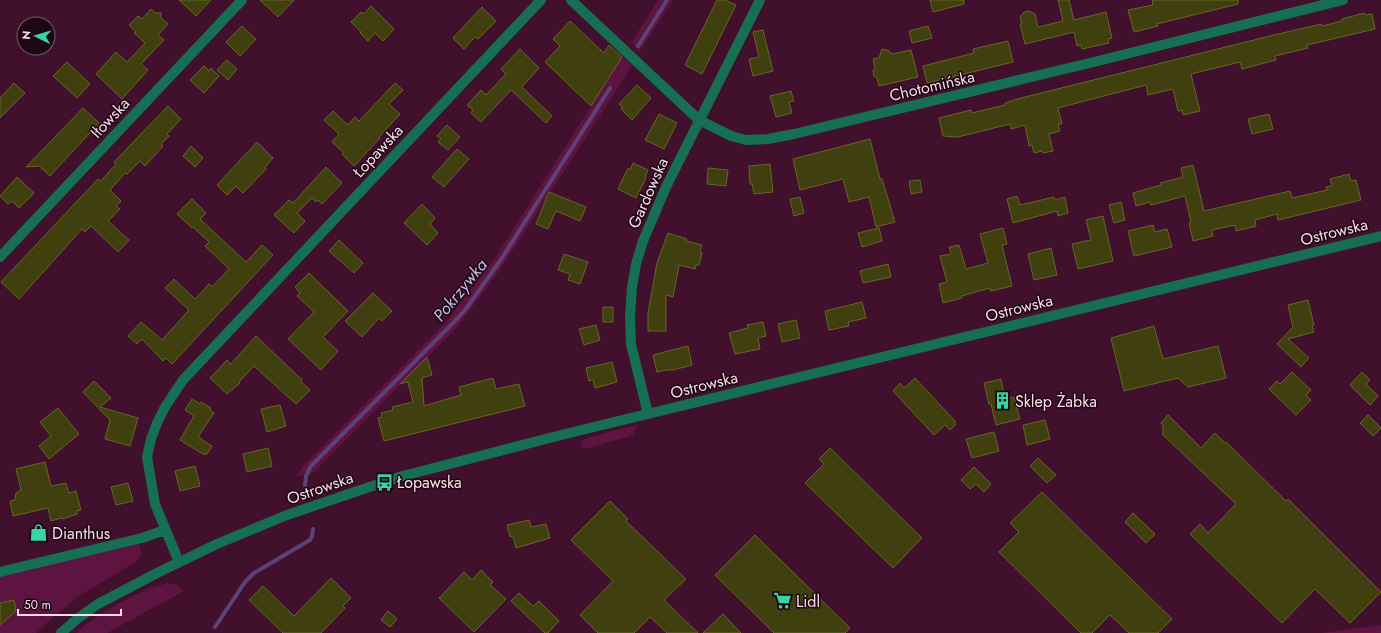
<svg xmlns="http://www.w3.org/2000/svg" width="1381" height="633" font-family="Jost,sans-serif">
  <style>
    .green { fill: #5d1440 }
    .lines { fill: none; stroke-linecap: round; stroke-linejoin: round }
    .stream { stroke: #5c4275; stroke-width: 4 }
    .building { fill: #403f0f; stroke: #676527 }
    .minor { stroke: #166e54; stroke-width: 10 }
    .tertiary { stroke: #166e54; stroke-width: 10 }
    .labels { text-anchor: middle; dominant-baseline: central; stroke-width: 3; stroke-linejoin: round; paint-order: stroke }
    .street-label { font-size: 16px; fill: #fcdbea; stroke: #1c0712 }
    .poi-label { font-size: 16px; fill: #fcdbea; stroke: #1c0712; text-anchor: start }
    .water-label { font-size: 17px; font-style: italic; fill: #c1beee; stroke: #1c0712 }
  </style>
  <rect width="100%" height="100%" fill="#41102d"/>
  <path class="green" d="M658,0H673L640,51L631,43Z
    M622,57L632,66L550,193L548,192L546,199L499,271L458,326L314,472L296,477L302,467L448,320L497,255Z
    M636,425L637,429L634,430L635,435L584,449L581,446L582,442L586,438Z
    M139,544L141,553L139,559L121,571L78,597L52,618L36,633H0V576Z
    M167,583L176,585L184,591L107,633H76C98,613 126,600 152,586L153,588Z
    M1381,625V633H1321Z"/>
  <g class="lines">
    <path class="stream" d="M638,46L667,0
      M305,485L306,476L311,466L453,323L465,310L500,261L610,88
      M215,627L245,582L254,573L310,540L312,536L313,529"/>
  </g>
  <path class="building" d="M179,0H211L196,16Z
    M260,0H294L278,17Z
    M717,0H725L736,5L702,74L685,65Z
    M930,0H964V4L933,12Z
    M1058,0H1069L1074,20L1106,12L1112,38L1108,39L1109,43L1082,49L1081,45L1077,46L1074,32L1025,44L1020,24H1022L1020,17L1024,12L1029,11L1035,14L1038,27L1063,21Z
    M1152,0H1238V4L1157,24L1158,26L1134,32L1128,10L1153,5Z
    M371,6L394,29L383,41L375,33L368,41L360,33L361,32L351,22L361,12L364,14Z
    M482,7L496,21L478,39L475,37L464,49L453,38Z
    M151,9L155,13H161V18L168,24L158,35L164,40L141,64L148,70L122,99L96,74L116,52L127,62L145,43L134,33L136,32L129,25L138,16L142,19Z
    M1364,13L1365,15L1372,14L1375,29L1307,45L1308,48L1275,56L1276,60L1242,69L1240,62L1191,74L1200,111L1183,115L1182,110L1178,111L1173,89L1148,95L1146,85L1058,108L1062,124H1058L1060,131L1049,134L1053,151L1043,153L1042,151L1034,153L1032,145L1029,146L1025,125L1011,129L1010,124L958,137L943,136L939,118L971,110L972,113L1005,105V103L1021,98L1270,36L1321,24L1322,26L1342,21V19Z
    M570,21L604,53L609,45L622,57L591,106L545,62L560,46L553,39Z
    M242,26L256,39L240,56L226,42Z
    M928,26L932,38L912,43L909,31Z
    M763,30L773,71L753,76L749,59L759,57L753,32Z
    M1008,41L1013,62L927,83L923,66L974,53L973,49Z
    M520,49L539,68L522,87L552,116L546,123L511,90L481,122L471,113L473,110L467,105L481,90L486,95L506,74L501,69Z
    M882,49L889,51L892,54L911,50L918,77L879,86L877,78L874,76L873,71L875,68L873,59L879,58Z
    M227,60L237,69L228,80L217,70Z
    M67,62L90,84L77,98L53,76Z
    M204,66L209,71L211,68L219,76L204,93L190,80Z
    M14,83L25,93L0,118V98Z
    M395,83L403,90L389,104L400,114L379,137L380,138L354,166L342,154L343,152L332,142L339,134L324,120L333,111L348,125L355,117L359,121Z
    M637,85L651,98L632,120L621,109L623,108L619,104Z
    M791,91L794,101L789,102L792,113L776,117L770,96Z
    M168,106L181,119L167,134L169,136L161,144L163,146L145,166L140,161L127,174L125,173L110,190L121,201L116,206L120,209L108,221L129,240L118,252L91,226L85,232L82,229L19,299L1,282L98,179L101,181L116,164L114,162Z
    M83,108L99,123L50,176L39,166L26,167Z
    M659,114L677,123L664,149L645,140Z
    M1269,114L1273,129L1252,134L1248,119Z
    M447,125L460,137L448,150L438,142L441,139L437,136Z
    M870,139L880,179H882L895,222L876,227L869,197L849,202L843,179L800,190L793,159Z
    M257,142L273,158L265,167L266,169L243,193L236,186L227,195L217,185Z
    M191,146L203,158L195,167L183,156Z
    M457,149L469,159L444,187L432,177Z
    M633,163L648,170L645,177L646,178L636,198L618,189L628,168L630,170Z
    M770,164L773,192L754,194L752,184H750L749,166Z
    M1193,165L1204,211L1290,191L1292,198L1327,190L1326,187L1332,186L1330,179L1349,174L1351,181L1356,180L1361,200L1278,220L1277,214L1255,220L1256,226L1236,231L1235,225L1212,230L1213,236L1193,241L1189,223L1191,222L1185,196L1151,205L1150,202L1136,206L1133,193L1161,185L1160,183L1183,177L1181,168Z
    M326,167L342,183L322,204L318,200L316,202L312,198L297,213L305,221L294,233L274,215L289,200L293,203Z
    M708,168L728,170L726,186L707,184Z
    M17,177L34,193L19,208L12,201L8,204L0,196Z
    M920,180L922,192L911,194L909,181Z
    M549,192L586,207L580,221L556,211L548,229L536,224Z
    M1017,196L1020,205L1054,197L1055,200L1065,197L1068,213L1058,216L1057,211L1013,223L1007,199Z
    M800,197L804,213L794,216L790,199Z
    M192,199L206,213L200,219L246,262L262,245L273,255L172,364L166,358L163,361L142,339L137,344L128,336L141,322L162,340L189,310L165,288L174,279L195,299L209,284L212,287L229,269L205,246L209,242L193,227L192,228L177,214Z
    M1121,202L1125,220L1114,223L1109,205Z
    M422,204L435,218L430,224L438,233L427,245L404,223Z
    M1103,216L1113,261L1078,269L1072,244L1091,240L1086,220Z
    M1153,225L1155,232L1167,229L1172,247L1134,256L1128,231Z
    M879,228L882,241L862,247L858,233Z
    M1003,228L1007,244L1002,245L1012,286L991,291L990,288L962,296V298L943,303L939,284L947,282L940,256L951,254L949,247L959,245L966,269L988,263L980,234Z
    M668,233L687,239L686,241L702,245L700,252L702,253L699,265H696L695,269L679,265L673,297L666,295V331H648V313L657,263Z
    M339,240L363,263L354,273L329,251Z
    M1051,248L1057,275L1034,280L1028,254Z
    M564,254L588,262L580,284L568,280L570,274L558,270Z
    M888,264L891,277L863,283L860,271Z
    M309,273L348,311L323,337L338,351L321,370L288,339L314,312L297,296L300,293L295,287Z
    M373,293L392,311L382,321L379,318L362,337L345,321Z
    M1308,300L1314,325H1312L1314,332L1288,339L1309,358L1301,367L1277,344L1293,327L1288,305Z
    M862,302L866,318L848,322L849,326L829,330L825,311Z
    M603,307H613V322H603Z
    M796,320L800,338L782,342L778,324Z
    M763,322L766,336L758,338L760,349L735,354L729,333L748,328L747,325Z
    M596,325L600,340L584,345L579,329Z
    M1154,326L1163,359L1218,346L1226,378L1188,387L1178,378L1124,391L1111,338Z
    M256,336L302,380L301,382L310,390L296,404L254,366L239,382L240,383L227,394L210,378L227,360L231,364Z
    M688,346L692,365L673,370H667L657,372L653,355Z
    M427,357L432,375L422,378L424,406L461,395L459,387L493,378L496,389L519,384L525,406L384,441L378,418L382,417L381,413L393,410L392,407L413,402L408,382L400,384Z
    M612,362L617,382L595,388L593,380L589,381L586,368Z
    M1292,372L1311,390L1306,395L1311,400L1296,415L1269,389L1277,381L1280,384Z
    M1362,372L1370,380L1366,384L1378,396L1370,405L1350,385Z
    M915,378L955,421V425L950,430L945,425L934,435L893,391L900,383L904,388Z
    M1001,379L1005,399L1014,397L1020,419L996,425L991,404H989L984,383Z
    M94,381L111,398L100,407L138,418L130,446L105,439L110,420L83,392Z
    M192,399L200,404L201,402L211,408L210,410L214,413L198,437L212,446L207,454H203L180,440L194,416L185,410Z
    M280,405L286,426L267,432L261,409Z
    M58,408L79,434L49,459L39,446L51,436L40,422Z
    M1168,415L1201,448L1215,433L1225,443L1226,442L1286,501L1288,499L1381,592L1350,623L1315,589L1282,623L1190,534L1200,524L1208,533L1236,504L1163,435V426L1161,423Z
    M1368,415L1381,428L1373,436L1360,423Z
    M1045,420L1050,439L1027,445L1023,425Z
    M994,432L999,451L972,458L966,439Z
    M268,448L272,466L247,472L243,454Z
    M830,448L922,538L893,568L805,483L824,464L819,459Z
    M1038,458L1056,475L1047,483L1030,466Z
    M45,462L51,486L66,483L69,493L76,491L81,510L77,511V514L62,519L61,518L51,521L48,508L13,516L10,501L15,500L16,493L21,490L16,469Z
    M195,466L200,486L180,491L175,471Z
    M974,467L991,484L984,492L976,484L970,489L961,480Z
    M128,483L133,501L116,505L111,487Z
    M1042,492L1172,619L1158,633H1129L1110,615L1092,633H1081L999,552L1019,532L1010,523Z
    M610,501L628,519L626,521L686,579L664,600L698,633H667L650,617L634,633H598L580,615L613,581L571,540Z
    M1133,513L1155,534L1146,543L1125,522Z
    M529,520L531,527L546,524L550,538L516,548L513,536L510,537L507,525Z
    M755,535L850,628L845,633H774L715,575Z
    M481,570L493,582L490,585L506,599L474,632L439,598L464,572L472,580Z
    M331,578L351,598L343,606L345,608L321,633H283L249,600L263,586L294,616Z
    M519,593L533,606L539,601L559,621L548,633H545L511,601Z
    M14,600L16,611L0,625V603Z
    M388,611L397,619L390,627L381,620Z
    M723,614L741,633H703Z"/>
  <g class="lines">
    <path class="minor" d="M571,0L699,120L731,136L746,140L768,139L794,134L1094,62L1343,0
      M0,257L242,0
      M648,414L631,344L630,318L632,287L636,264L643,241L666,187L760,0
      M179,562L155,504L147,457L151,439L157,423L165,407L183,380L541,0
      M0,572L142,538L165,530"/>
    <path class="tertiary" d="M61,633L77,619L98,604L159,572L217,544L287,515L399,477L561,435L1381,236"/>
  </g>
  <defs>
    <symbol id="building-bare" viewBox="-9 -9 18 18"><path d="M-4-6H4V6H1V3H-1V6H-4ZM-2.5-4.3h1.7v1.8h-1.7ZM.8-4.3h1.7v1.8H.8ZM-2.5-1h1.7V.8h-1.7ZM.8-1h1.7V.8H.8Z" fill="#38d4a6" stroke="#1c0712" stroke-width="2.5" paint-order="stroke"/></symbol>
    <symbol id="bus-bare" viewBox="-9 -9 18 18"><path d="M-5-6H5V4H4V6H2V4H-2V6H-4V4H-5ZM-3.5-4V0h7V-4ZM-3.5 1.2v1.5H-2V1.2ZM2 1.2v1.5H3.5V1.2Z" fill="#38d4a6" stroke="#1c0712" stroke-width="2.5" paint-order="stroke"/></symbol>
    <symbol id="shop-bare" viewBox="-9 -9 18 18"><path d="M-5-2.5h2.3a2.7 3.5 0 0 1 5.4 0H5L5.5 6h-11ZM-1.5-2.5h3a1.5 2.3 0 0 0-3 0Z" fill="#38d4a6" stroke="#1c0712" stroke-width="2.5" paint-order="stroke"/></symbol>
    <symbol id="supermarket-bare" viewBox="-9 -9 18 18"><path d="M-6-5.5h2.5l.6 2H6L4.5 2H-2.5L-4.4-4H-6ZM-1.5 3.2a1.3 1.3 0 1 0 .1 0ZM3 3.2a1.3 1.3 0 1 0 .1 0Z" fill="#38d4a6" stroke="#1c0712" stroke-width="2.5" paint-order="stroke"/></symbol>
  </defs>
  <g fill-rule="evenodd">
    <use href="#building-bare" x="990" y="388" width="25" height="25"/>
    <use href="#bus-bare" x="372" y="470" width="25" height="25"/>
    <use href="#shop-bare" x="26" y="520" width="25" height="25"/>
    <use href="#supermarket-bare" x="770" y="588" width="25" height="25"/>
  </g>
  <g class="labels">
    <g class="street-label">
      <text transform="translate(932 86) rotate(-13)">Chotomińska</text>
      <text transform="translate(110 118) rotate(-47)">Iłowska</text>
      <text transform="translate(378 151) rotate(-47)">Łopawska</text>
      <text transform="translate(648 193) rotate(-66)">Gardowska</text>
      <text transform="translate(1334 232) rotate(-14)">Ostrowska</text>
      <text transform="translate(1019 308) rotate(-14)">Ostrowska</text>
      <text transform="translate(704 385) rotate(-14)">Ostrowska</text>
      <text transform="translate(320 488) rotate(-19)">Ostrowska</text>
    </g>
    <g class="poi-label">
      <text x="1015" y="401">Sklep Żabka</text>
      <text x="397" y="482">Łopawska</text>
      <text x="52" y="533">Dianthus</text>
      <text x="796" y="601">Lidl</text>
    </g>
    <g class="water-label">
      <text transform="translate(460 290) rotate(-51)">Pokrzywka</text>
    </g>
  </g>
  <g transform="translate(36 36) rotate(275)"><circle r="19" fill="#1c0712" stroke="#765c68"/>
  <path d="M0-3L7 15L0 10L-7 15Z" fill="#38d4a6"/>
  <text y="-6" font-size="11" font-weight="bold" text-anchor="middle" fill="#fcdbea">N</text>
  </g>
  <path d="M18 609v6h103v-6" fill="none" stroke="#fcdbea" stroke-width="2"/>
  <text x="24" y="609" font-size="12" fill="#fcdbea" stroke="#1c0712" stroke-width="3" paint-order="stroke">50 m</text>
</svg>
